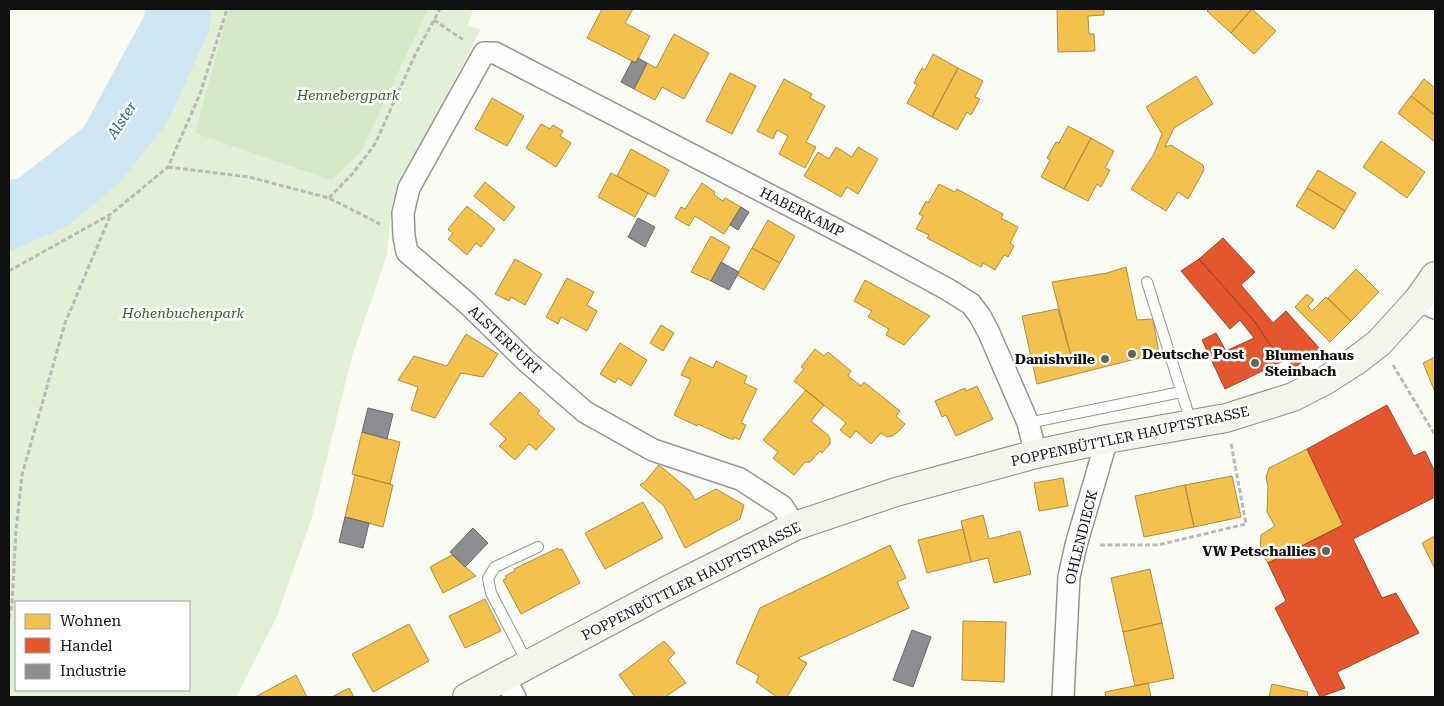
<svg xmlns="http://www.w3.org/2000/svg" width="1444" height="706" font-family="'Roboto Serif',serif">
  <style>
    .green { fill: #e4efd7; fill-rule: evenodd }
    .forest { fill: #d5e7c6 }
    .water { fill: #cee5f2 }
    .homes { fill: #f2c14e; stroke: #ae8c3b }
    .shops { fill: #e4572e; stroke: #a44125 }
    .industry { fill: #8d8d92; stroke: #67676b }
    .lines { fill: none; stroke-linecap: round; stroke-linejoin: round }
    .lane-casing { stroke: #959593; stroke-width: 12 }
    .street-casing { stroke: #959593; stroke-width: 24 }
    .secondary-casing { stroke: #8c8c8a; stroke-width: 30 }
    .path { stroke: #b9b9b8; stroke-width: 3; stroke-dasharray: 5 2.5; stroke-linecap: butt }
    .lane { stroke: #fefefe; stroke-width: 10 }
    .street { stroke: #fefefe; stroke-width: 21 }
    .secondary { stroke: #f4f4ec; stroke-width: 28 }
    .poi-dot { fill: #626260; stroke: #fff; stroke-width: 2 }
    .labels { text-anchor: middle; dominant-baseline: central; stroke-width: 5; stroke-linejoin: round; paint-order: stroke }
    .park-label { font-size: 14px; font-style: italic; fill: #306224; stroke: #fff }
    .street-label { font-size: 14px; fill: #0f0f0f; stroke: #fff }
    .poi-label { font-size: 14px; font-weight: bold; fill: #0f0f0f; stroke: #fff; text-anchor: start }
    .water-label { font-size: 15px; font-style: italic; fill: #226298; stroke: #fff }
  </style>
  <rect width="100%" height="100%" fill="#fbfbf6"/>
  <path class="green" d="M212,9H473L468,26L481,29L392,202L387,254L351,360L311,521L275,621L236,697H9V180L18,179L84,127L167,123L208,31ZM16,602H189V690H16Z"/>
  <path class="forest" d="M229,9H428L360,153L331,180L195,133Z"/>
  <path class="water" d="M145,9H212L209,31L167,123L120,182L69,225L9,252V180L18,179L84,127L144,16Z"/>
  <path class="homes" d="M602,9H633L625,23L650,36L636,63L587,38Z
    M1057,9H1104V15L1088,16L1089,34H1094L1095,51L1058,52Z
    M1209,9H1252L1231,33L1207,11Z
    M1252,9L1276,31L1254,54L1231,33Z
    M674,34L709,53L684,99L662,87L655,100L634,89L647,63L656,68Z
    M933,54L958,68L932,117L907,103L917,85L914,83L922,68L925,70Z
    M958,68L983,81L975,97L980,99L971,115L967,112L957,130L932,117Z
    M730,73L756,86L732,134L706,121Z
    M1196,76L1213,104L1174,128L1165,147L1171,145L1203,165L1204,170L1188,199L1178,192L1166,211L1131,189L1154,154L1162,134L1146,107Z
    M784,79L812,94L810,98L825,106L806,142L816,147L805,168L779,154L788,136L777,130L773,139L757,131Z
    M1424,79L1435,88V115L1411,96Z
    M1411,96L1435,115V142L1398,113Z
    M492,98L524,116L507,146L475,129Z
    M541,124L550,129L553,125L563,131L560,136L571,143L556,167L526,148Z
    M1068,126L1091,138L1064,189L1041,177L1050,160L1047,158L1056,142L1059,143Z
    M1091,138L1114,151L1105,168L1110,170L1101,187L1097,184L1088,201L1064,189Z
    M1381,141L1425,172L1407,198L1363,167Z
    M836,147L852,157L858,147L878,159L858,194L847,187L841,197L804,176L818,152L829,159Z
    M631,149L669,170L655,197L617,176Z
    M1318,170L1356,193L1345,211L1307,188Z
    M611,173L648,193L635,217L598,197Z
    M485,182L515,207L504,221L474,196Z
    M702,183L715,192L714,195L723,201L725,198L741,207L724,234L695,216L689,226L675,218L681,207L685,209Z
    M939,184L955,192L957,189L1003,214L1001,218L1018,227L1010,243L1014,246L1008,257L1004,255L995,270L983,263L981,267L927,238L929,235L916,229L923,216L919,214L926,201L928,203Z
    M1307,188L1345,211L1334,229L1296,206Z
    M467,206L495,229L481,247L476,243L467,255L448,239L453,233L448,229Z
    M768,220L795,236L780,263L752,248Z
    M711,236L730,247L711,281L691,272Z
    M752,248L780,263L764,290L737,275Z
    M515,259L542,274L525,305L511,297L509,301L495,294Z
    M1126,267L1137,320L1153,319L1159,353L1037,384L1033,366L1071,356L1052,282L1107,273Z
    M1356,269L1379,292L1351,321L1328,298Z
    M567,278L594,292L587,305L597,311L587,331L561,317L558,324L546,317Z
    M865,280L930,316L904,345L886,335L889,329L868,317L872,311L854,301Z
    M1307,294L1314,300L1308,306L1312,311L1326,297L1351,321L1330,342L1295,307Z
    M1058,309L1071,356L1033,366L1022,316Z
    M661,325L674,333L663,351L650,343Z
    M466,334L498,354L483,377L461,373L435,418L411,410L418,387L398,380L414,356L447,366Z
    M620,343L647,360L631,386L618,378L615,383L600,374Z
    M815,349L824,356L828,352L851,371L848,376L861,386L864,382L900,411L896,416L905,424L899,431L892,436L887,437L881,433L871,444L856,431L850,438L840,430L846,423L794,381L804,369L801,367Z
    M690,357L713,368L716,361L747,376L744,383L757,389L741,423L746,425L739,440L734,437L733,440L698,424L697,426L674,415L691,379L681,375Z
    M1435,357V392L1423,363Z
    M977,386L993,419L956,436L946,415L942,417L935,401L965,388L966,391Z
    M806,390L824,405L811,421L828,435L830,439V444L822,453L820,451L810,462H805L794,475L773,458L778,452L763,440Z
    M520,392L540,411L537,413L555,429L536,450L529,444L515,460L499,446L506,439L490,424Z
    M362,432L400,442L390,484L352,474Z
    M1307,449L1343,525L1268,563L1260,551L1261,535L1275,526L1267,512L1268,487L1266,477L1269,468Z
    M659,465L689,490L695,500L716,489L744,505L740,519L685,548L664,506L640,485L642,483L643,484Z
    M355,475L393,485L383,527L345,517Z
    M1232,476L1241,517L1194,527L1185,485Z
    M1063,478L1068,506L1039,511L1034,483Z
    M1185,485L1194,527L1144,537L1135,496Z
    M643,502L663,538L605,569L585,533Z
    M983,515L989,539L1020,531L1031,574L994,583L988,558L971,562L961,521Z
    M963,529L971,562L927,573L918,540Z
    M1435,536V569L1422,543Z
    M890,545L906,578L897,582L909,608L798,658L807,663L787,697H777L756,682L759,676L736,663L760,608Z
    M558,548L559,550L562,549L580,583L521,614L503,580L507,578L505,576L515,571L514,569Z
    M452,555L476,576L443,593L430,567Z
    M1150,569L1162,623L1123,632L1111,578Z
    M485,599L501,631L465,648L449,616Z
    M963,621L1006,622L1004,682L962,680Z
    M1162,623L1174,678L1135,686L1123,632Z
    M409,624L429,661L373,692L352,654Z
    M664,641L675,653L668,660L686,683L665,697H635L619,675Z
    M296,675L307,697H255Z
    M1148,683L1151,697H1106L1105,692Z
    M1272,684L1308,692L1307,697H1269Z
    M349,688L354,697H332Z"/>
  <path class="shops" d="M1223,238L1255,272L1241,285L1273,323L1286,311L1320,349L1294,368L1285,355L1279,357L1255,322L1199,259Z
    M1199,259L1255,322L1281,362L1225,389L1202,340L1216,333L1226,351L1254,338L1240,320L1230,329L1181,271Z
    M1387,405L1414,456L1425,451L1435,472V497L1353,539L1382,598L1396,593L1419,633L1337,672L1345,688L1320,697L1275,608L1286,601L1268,563L1343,525L1307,449Z"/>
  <path class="industry" d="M638,58L647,63L634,89L621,82L632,61L636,63Z
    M741,207L749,212L738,230L730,225Z
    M638,218L655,227L645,247L628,237Z
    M721,262L739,272L729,290L711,281Z
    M368,408L393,414L387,439L362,432Z
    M345,517L369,523L363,548L339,542Z
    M473,528L488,543L465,567L450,552Z
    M912,630L931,637L913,687L893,680Z"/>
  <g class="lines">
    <defs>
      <path id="lane" d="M1147,282L1191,422
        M1028,423L1181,392
        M528,664L491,593L488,578L495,567L538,547"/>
      <path id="street" d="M1418,300L1435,308
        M795,526L782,506L740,479L653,450L585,412L525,360L468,304L407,252L404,236L403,213L409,188L484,53H495L862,243L947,289L971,304L980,316L989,333L1028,423L1036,454
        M504,677L515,697
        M1063,697L1069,577L1076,545L1107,439"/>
      <path id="secondary" d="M467,697L664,592L795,526L896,492L1036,454L1107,439L1226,418L1293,397L1326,380L1354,362L1379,343L1418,300L1435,276"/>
    </defs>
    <use href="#lane" class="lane-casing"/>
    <use href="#street" class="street-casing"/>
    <use href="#secondary" class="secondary-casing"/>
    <path class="path" d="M434,20L465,41
      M168,167L249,177L329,198L380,224
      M329,198L353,173L375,144L415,55L440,9
      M9,271L111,214L168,167L200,94L227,9
      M1393,365L1435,435
      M1100,545H1158L1246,524L1231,443
      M9,618L12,604L16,530L22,475L65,323L111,214"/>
    <use href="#lane" class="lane"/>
    <use href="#street" class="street"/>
    <use href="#secondary" class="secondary"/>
  </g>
  <g class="poi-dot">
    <circle cx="1132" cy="354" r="5"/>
    <circle cx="1105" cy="359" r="5"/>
    <circle cx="1255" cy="363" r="5"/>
    <circle cx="1326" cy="551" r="5"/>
  </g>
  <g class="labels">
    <g class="park-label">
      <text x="348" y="95">Hennebergpark</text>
      <text x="183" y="313">Hohenbuchenpark</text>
    </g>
    <g class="street-label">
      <text transform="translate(802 212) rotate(27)">HABERKAMP</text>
      <text transform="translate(505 340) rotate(43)">ALSTERFURT</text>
      <text transform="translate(1130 436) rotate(-12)">POPPENBÜTTLER HAUPTSTRASSE</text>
      <text transform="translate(1081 537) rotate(-76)">OHLENDIECK</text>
      <text transform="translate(691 581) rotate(-27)">POPPENBÜTTLER HAUPTSTRASSE</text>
    </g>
    <g class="poi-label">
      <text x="1142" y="354">Deutsche Post</text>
      <text x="1265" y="355">Blumenhaus<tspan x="1265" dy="16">Steinbach</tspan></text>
      <text x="1095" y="359" text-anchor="end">Danishville</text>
      <text x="1316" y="551" text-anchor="end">VW Petschallies</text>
    </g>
    <g class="water-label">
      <text transform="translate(122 120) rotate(-57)">Alster</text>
    </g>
  </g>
  <rect width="1444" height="706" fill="none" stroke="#0f0f0f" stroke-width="20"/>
  <rect x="15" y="601" width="175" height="90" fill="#ffffff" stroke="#9f9f9f"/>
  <rect x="25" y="614" width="25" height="15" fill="#f2c14e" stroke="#9f9f9f"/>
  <text x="60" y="626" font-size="15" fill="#0f0f0f">Wohnen</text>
  <rect x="25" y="638" width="25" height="15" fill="#e4572e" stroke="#9f9f9f"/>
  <text x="60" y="651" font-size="15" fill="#0f0f0f">Handel</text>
  <rect x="25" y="664" width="25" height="15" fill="#8d8d92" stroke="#9f9f9f"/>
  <text x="60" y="676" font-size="15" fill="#0f0f0f">Industrie</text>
</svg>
